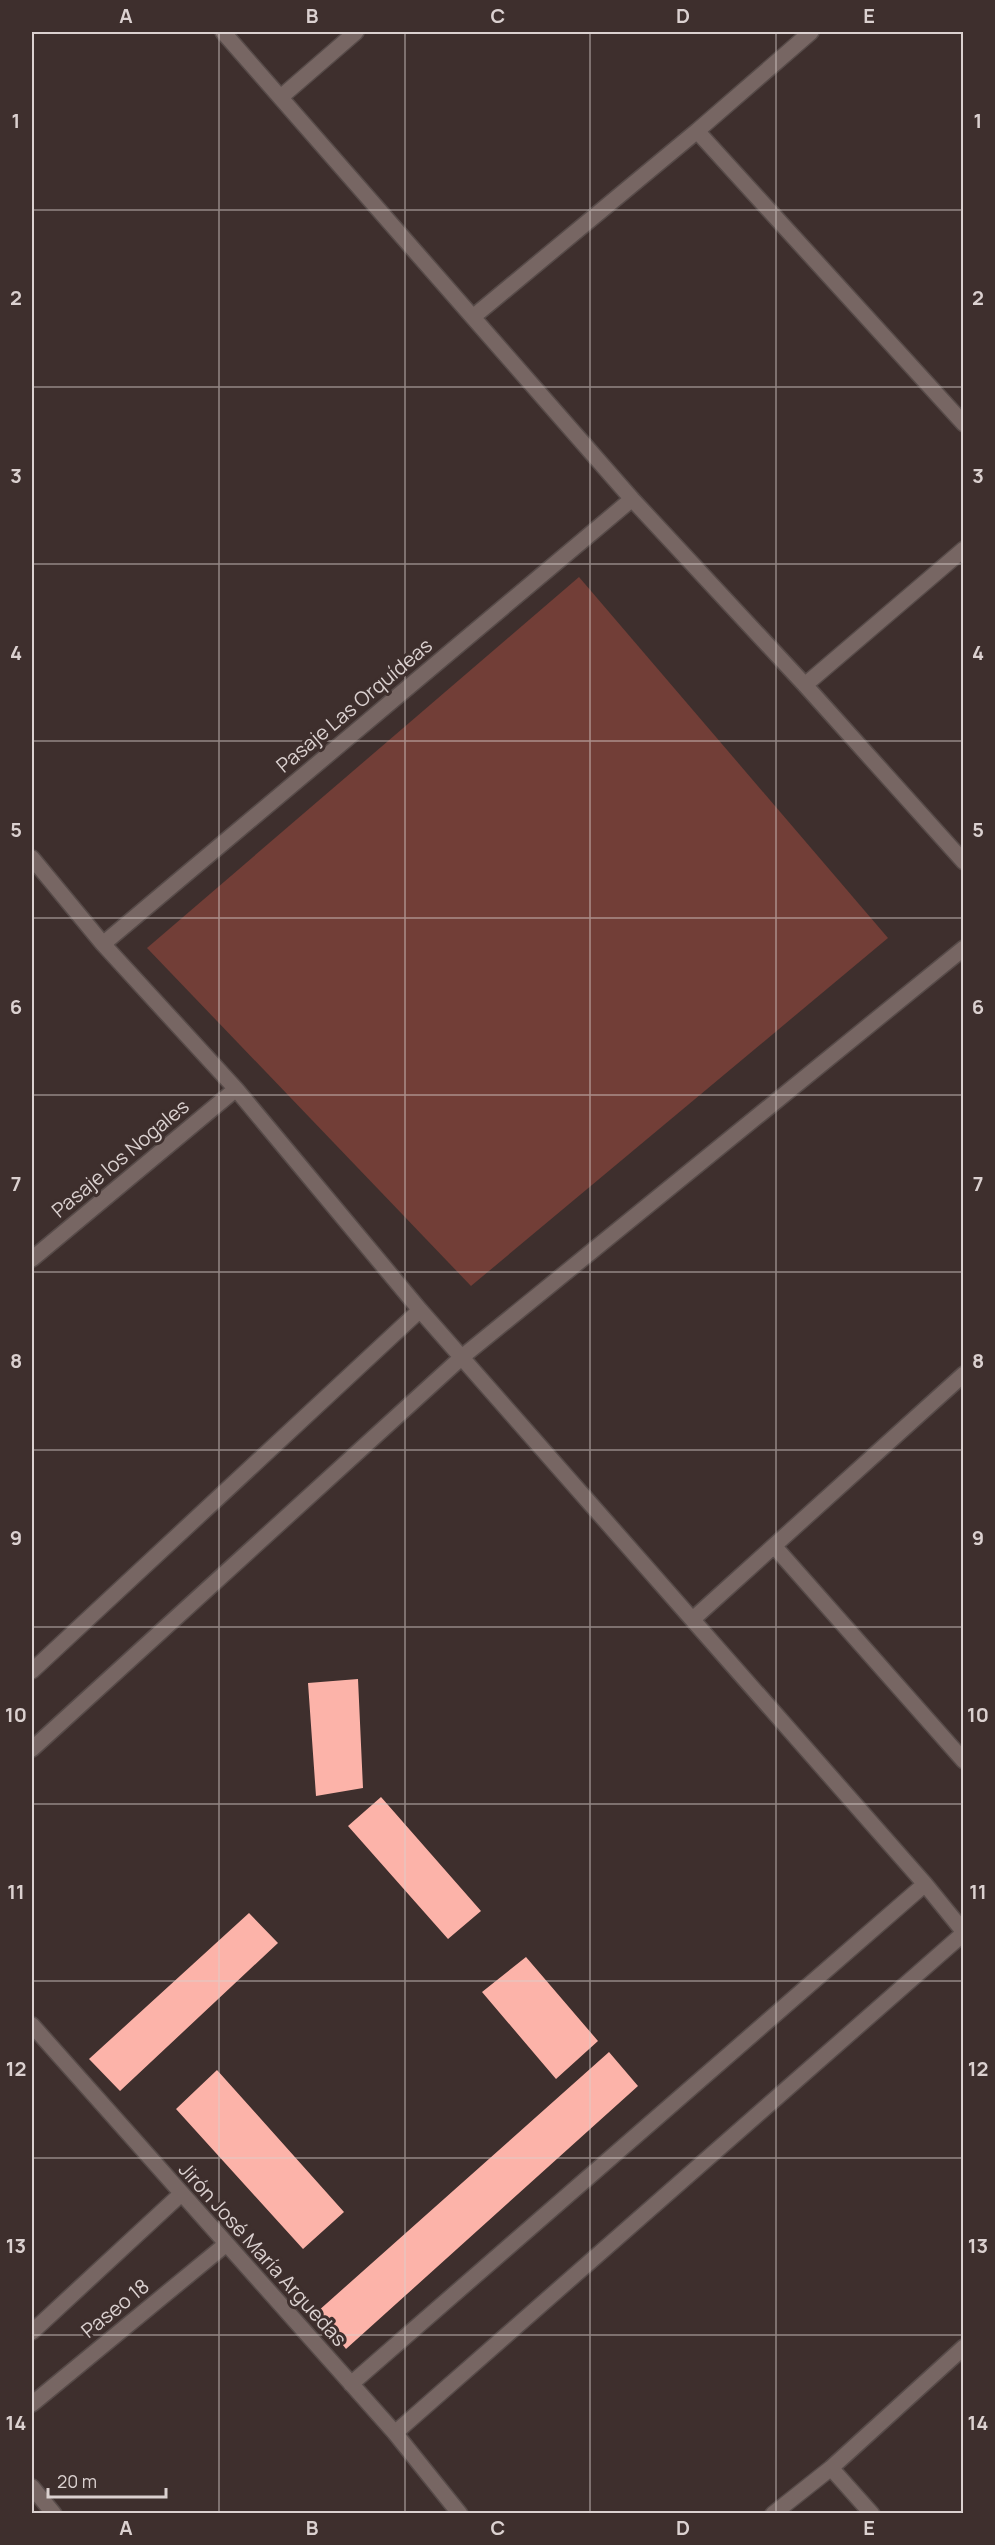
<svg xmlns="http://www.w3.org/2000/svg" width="995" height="2545" font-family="Manrope,sans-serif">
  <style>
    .green { fill: #723e37 }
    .building { fill: #fcb3a9 }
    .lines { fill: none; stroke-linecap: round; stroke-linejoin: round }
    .street-casing { stroke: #574b49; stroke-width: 18 }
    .street { stroke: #776663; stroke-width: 15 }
    .grid { fill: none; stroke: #dbd1d0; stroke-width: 1.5; stroke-opacity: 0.55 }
    .labels { text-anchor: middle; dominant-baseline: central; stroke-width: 6; stroke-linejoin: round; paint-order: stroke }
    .street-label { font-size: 20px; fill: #dbd1d0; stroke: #3e2f2d }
    .neatline { fill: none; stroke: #dbd1d0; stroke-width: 2 }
    .grid-label { font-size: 20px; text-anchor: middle; font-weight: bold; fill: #dbd1d0 }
  </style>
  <rect width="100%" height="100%" fill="#3e2f2d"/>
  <path class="green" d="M579,577L888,938L471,1286L147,948Z"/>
  <path class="building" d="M358,1679L363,1788L316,1796L308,1683Z
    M381,1797L481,1911L448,1939L348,1826Z
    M249,1913L278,1943L120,2091L89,2059Z
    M526,1957L598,2041L556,2079L482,1992Z
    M609,2052L638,2086L346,2349L317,2312Z
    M217,2070L344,2212L303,2249L176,2109Z"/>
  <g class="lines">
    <defs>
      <path id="street" d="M223,32L632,499L805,685L964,862
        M281,97L356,32
        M697,131L964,424
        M473,317L697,131L811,32
        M805,685L964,549
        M32,858L103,944L236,1089L420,1310L925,1884L964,1932
        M103,944L632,499
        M32,1259L236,1089
        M774,1546L964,1761
        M693,1619L964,1374
        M32,1671L420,1310
        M32,1749L462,1357L964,948
        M32,2025L395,2433L460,2514
        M32,2332L181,2194
        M351,2384L925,1884
        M32,2404L225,2245
        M395,2433L964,1933
        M831,2468L872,2514
        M32,2487L54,2514
        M773,2514L831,2468L964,2347"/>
    </defs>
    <use href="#street" class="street-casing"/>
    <use href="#street" class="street"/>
  </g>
  <path class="grid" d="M219,32V2514M405,32V2514M590,32V2514M776,32V2514M32,210H964M32,387H964M32,564H964M32,741H964M32,918H964M32,1095H964M32,1272H964M32,1450H964M32,1627H964M32,1804H964M32,1981H964M32,2158H964M32,2335H964"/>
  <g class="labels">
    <g class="street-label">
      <text transform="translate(354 705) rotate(-40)">Pasaje Las Orquídeas</text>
      <text transform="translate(120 1158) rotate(-40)">Pasaje los Nogales</text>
      <text transform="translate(263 2254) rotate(48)">Jirón José María Arguedas</text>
      <text transform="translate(115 2308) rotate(-39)">Paseo 18</text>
    </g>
  </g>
  <rect width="995" height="2545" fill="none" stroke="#3e2f2d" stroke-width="66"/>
  <path d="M48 2488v9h118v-9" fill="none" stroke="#dbd1d0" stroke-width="3"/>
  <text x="57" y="2488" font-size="18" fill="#dbd1d0" stroke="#3e2f2d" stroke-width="4.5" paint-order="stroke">20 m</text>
  <rect x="33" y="33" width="929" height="2479" class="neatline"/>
  <g class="grid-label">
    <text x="126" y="23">A</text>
    <text x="312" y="23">B</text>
    <text x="498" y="23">C</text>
    <text x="683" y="23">D</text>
    <text x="869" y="23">E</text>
    <text x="16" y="128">1</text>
    <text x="978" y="128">1</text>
    <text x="16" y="305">2</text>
    <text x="978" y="305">2</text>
    <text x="16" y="483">3</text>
    <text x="978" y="483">3</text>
    <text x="16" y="660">4</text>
    <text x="978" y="660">4</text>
    <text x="16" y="837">5</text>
    <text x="978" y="837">5</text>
    <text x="16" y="1014">6</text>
    <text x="978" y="1014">6</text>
    <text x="16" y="1191">7</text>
    <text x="978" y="1191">7</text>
    <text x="16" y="1368">8</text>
    <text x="978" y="1368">8</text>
    <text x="16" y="1545">9</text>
    <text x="978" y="1545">9</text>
    <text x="16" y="1722">10</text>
    <text x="978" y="1722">10</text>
    <text x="16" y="1899">11</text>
    <text x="978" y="1899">11</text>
    <text x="16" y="2076">12</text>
    <text x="978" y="2076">12</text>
    <text x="16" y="2253">13</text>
    <text x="978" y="2253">13</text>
    <text x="16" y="2430">14</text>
    <text x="978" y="2430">14</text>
    <text x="126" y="2535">A</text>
    <text x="312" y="2535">B</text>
    <text x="498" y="2535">C</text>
    <text x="683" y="2535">D</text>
    <text x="869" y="2535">E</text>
  </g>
</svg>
